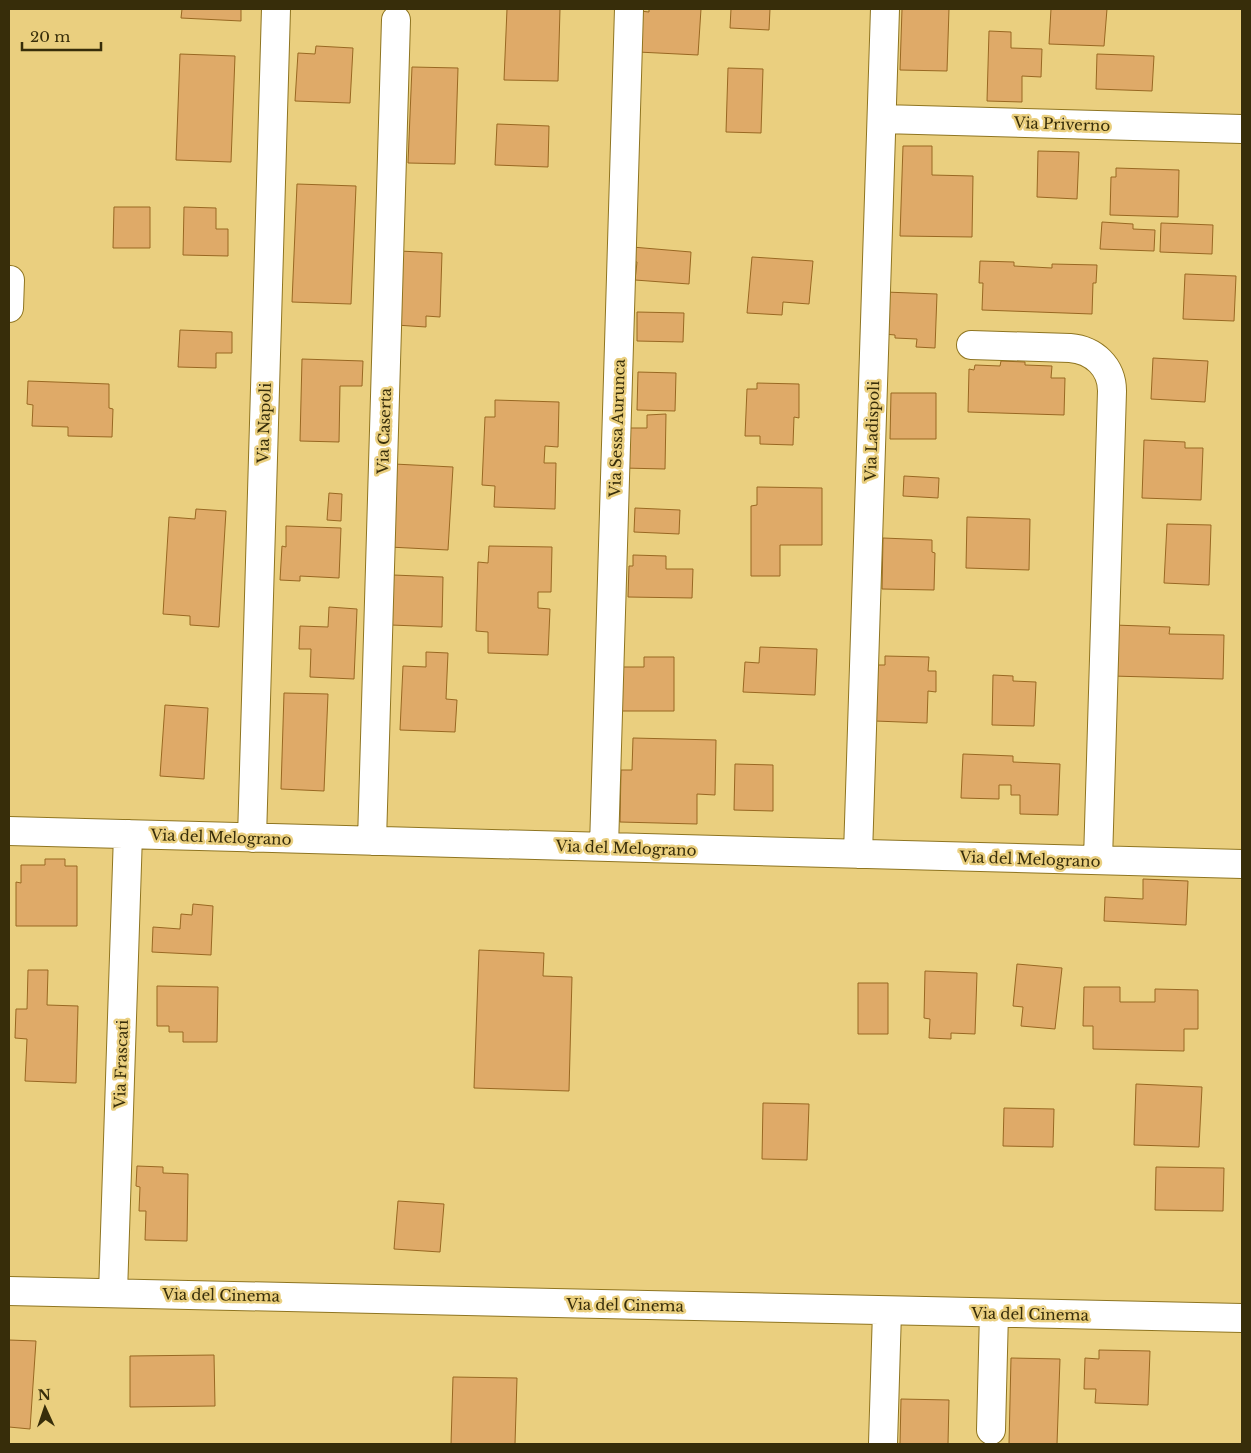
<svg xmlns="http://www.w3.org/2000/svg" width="1251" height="1453" font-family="'Libre Baskerville',serif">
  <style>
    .building { fill: #dfaa68; stroke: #996822 }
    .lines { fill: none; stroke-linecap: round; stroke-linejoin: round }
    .minor-casing { stroke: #8f7521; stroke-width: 30 }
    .minor { stroke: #fff; stroke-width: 28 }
    .labels { text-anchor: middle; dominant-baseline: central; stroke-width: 5; stroke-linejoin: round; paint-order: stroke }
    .street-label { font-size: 15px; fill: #372d0a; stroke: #eacf7f }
  </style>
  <rect width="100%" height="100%" fill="#eacf7f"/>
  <path class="building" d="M182,9H241V21L181,18Z
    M507,9H560L558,81L504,80Z
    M649,9H701L698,55L638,52L640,11L649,12Z
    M731,9H770L769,30L730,28Z
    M902,9H949L947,71L900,70Z
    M1051,9H1107L1104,46L1049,44Z
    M989,31L1011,32V48L1042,49L1041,77L1022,76V102L987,101Z
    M316,46L353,48L350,103L295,101L298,53L315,54Z
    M180,54L235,56L231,162L176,160Z
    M1097,54L1154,56L1152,91L1096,89Z
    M412,67L458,68L455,164L408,163Z
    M728,68L763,69L761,133L726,132Z
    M497,124L549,126L548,167L495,165Z
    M903,146H932V175L973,176L972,237L900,236Z
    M1038,151L1079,152L1077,199L1037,197Z
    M1116,168L1179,170L1178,217L1110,215L1111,177H1116Z
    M297,184L356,186L351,304L292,302Z
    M114,207H150V248H113Z
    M184,207L216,208V229H228V256L183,255Z
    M1102,222L1133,224V229L1155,230L1154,251L1100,249Z
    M1161,223L1213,225L1212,254L1160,252Z
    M632,247L691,252L689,284L635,280L637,262L630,261Z
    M399,251L442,253L440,317L426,316V327L396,325Z
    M752,257L813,261L809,304L783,302L782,315L747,313Z
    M980,261L1014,262V266L1052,268V264L1097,265L1096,283H1093L1092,314L982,310L983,283H979Z
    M1185,274L1236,276L1234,321L1183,319Z
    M885,292L937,294L935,348L916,347L917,339L895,338V335L884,334Z
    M637,312L684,313L683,342L637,341Z
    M180,330L232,332V353H216V368L178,367Z
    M1153,358L1208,361L1205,402L1151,399Z
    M302,359L363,361L362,386H340L339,442L300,441Z
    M1001,361L1025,362V365L1052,366L1051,378H1065L1064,415L968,412L969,369L974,370L975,365L1000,366Z
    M638,372L676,373L675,411L637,410Z
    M28,381L109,384V408L113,409L112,437L68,436V427L32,426L33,405L27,404Z
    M757,383L799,384V418L794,417L793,445L760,444V436H745L747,389H757Z
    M891,393H936V439H890Z
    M495,400L559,402L558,447L545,446L544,463H556L555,509L494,507L495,486L482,485L485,417H495Z
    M666,414L665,469L623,468V428H647V415Z
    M1144,440L1185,442V448H1203L1201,500L1142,498Z
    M394,464L453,467L448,550L389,547Z
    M904,476L939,478L938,498L903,496Z
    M757,487L822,488V545H780V576H751V506L757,505Z
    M329,493L342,494L341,521L327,520Z
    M635,508L680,510L679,534L634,532Z
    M196,509L226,511L219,627L190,625V616L163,614L169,517L195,519Z
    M967,517L1030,519L1029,570L966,568Z
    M1167,524L1211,525L1209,585L1164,583Z
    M286,526L341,528L339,578L300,576V581L280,580L282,546L286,547Z
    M883,538L932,540V552L935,553L934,590L882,589Z
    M489,546L552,547L551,592H538V608L550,609L548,655L488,653V632L476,631L478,562L488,563Z
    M633,555L666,556V569H693L692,598L628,597L629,566H633Z
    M393,575L443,577L442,627L391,625Z
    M329,607L357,609L354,679L310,677L311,649H299L300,626L328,627Z
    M1114,625L1170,627L1169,634L1224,635L1223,679L1112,676Z
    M760,647L817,649L815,695L743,692L745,662L759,663Z
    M426,652L448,653L446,699L457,700L455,732L400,730L403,666L426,667Z
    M885,656L929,657L928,671H936V692L928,691L927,723L875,721L877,665H885Z
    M644,657H674V711H617V667H644Z
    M993,675L1013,676V681L1036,682L1034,726L992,725Z
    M284,693L328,694L324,791L281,789Z
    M165,705L208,708L204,779L160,776Z
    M633,738L716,740L715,795L697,794V824L620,822L621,770H632Z
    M963,754L1013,756V762L1060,764L1058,815L1020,814V795H1011V785H999V799L961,798Z
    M735,764L773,765V811L734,810Z
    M45,859H65V866H77V926H16V882L21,883V865H45Z
    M1143,879L1188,881L1186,925L1104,921L1105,897L1143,899Z
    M193,904L213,906L211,955L152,952L153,927L180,929L181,914L192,915Z
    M479,950L544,953L543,976L572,977L569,1091L474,1088Z
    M1017,964L1062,968L1055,1029L1021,1026L1023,1007L1013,1006Z
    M28,970H48L47,1005L78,1006L76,1083L25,1081L27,1039L15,1038L16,1009H27Z
    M925,971L977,973L975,1034L951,1033V1039L929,1038L930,1019L924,1018Z
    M858,983H888V1034H858Z
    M157,986L218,987L217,1042H183V1032H169V1026H157Z
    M1084,987H1120V1002H1155V989L1198,990V1029H1184V1051L1093,1049V1026H1083Z
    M1136,1084L1202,1087L1199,1147L1134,1145Z
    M763,1103L809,1104L807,1160L762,1159Z
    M1004,1108L1054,1109L1053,1147L1003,1146Z
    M137,1166L163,1167V1173L188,1174L187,1241L145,1240L146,1211H139L140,1187L136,1186Z
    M1156,1167L1224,1168L1223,1211L1155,1210Z
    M398,1201L444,1204L440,1252L394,1249Z
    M9,1340L36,1341L30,1429L9,1427Z
    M1099,1350L1150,1351L1148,1405L1095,1403L1096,1389H1084L1085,1358L1099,1359Z
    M214,1355L215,1406L130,1407V1356Z
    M1011,1358L1060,1359L1057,1444H1009Z
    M453,1377L517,1378L515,1444H451Z
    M901,1399L949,1400L948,1444H900Z"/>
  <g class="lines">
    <defs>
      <path id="minor" d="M882,119L1242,129
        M9,308L10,280
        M971,345L1070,348C1094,350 1112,367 1112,391L1098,860
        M9,831L1242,864
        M252,838L276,9
        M372,841L396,20
        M604,847L629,9
        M858,854L885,9
        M9,1291L1242,1318
        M113,1293L128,834
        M991,1430L994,1313
        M883,1444L887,1311"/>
    </defs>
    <use href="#minor" class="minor-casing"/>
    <use href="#minor" class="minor"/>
  </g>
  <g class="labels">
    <g class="street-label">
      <text transform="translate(1062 124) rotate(2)">Via Priverno</text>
      <text transform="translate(264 423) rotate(-88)">Via Napoli</text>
      <text transform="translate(617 428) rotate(-88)">Via Sessa Aurunca</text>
      <text transform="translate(384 431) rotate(-88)">Via Caserta</text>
      <text transform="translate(872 431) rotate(-88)">Via Ladispoli</text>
      <text transform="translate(221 837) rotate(2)">Via del Melograno</text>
      <text transform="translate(626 848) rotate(2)">Via del Melograno</text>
      <text transform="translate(1030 859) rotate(2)">Via del Melograno</text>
      <text transform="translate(121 1064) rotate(-88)">Via Frascati</text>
      <text transform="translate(221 1295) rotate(1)">Via del Cinema</text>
      <text transform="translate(625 1305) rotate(1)">Via del Cinema</text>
      <text transform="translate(1030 1314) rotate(1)">Via del Cinema</text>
    </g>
  </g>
  <rect width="1251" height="1453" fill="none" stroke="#372d0a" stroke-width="20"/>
  <g transform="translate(45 1408) rotate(357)" stroke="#eacf7f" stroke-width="4" paint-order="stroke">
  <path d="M0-4L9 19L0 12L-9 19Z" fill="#372d0a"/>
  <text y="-8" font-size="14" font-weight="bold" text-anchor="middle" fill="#372d0a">N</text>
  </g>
  <path d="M22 42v8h79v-8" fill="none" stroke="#372d0a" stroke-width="2.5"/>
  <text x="30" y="42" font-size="15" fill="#372d0a" stroke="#eacf7f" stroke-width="4" paint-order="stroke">20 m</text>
</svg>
